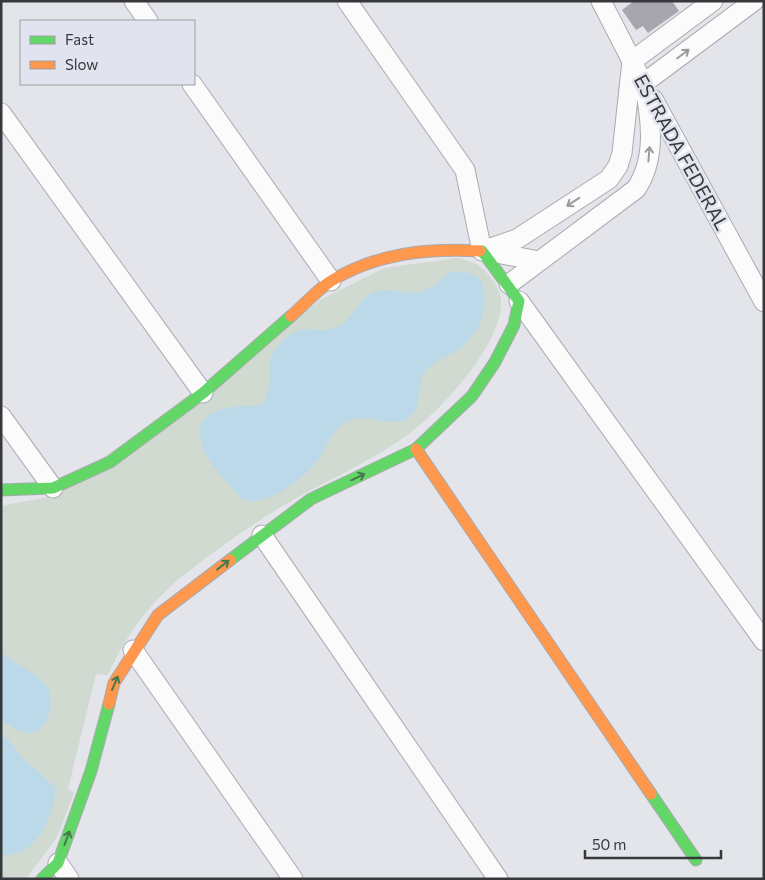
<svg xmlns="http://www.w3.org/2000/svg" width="765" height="880" font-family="Commissioner,sans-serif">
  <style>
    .green { fill: #d0dad0 }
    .water { fill: #bbd9e9 }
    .building { fill: #a7a5ae }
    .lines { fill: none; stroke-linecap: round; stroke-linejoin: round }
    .street-casing { stroke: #aaabaf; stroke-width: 21 }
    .fast-casing { stroke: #aaabaf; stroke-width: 13 }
    .slow-casing { stroke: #aaabaf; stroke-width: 13 }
    .street { stroke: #fbfbfc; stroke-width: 19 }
    .fast { stroke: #63d668; stroke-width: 11 }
    .slow { stroke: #ff974d; stroke-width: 11 }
    .oneway { stroke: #999a9c }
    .oneway2 { stroke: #49774e }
    .labels { text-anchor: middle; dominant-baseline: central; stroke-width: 5; stroke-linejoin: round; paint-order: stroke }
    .street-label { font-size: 19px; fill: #37383c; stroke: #e1e3ee }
  </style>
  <rect width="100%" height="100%" fill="#e4e5eb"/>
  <path class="green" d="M458,258C464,260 475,262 479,266C489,273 500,288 501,300C504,343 439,413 406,436C367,464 322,482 281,507C248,527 215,550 185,574C150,602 126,635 108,675L96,674L68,789L74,793L57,837L26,879H1V506L49,497L322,299L384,268Z"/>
  <path class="water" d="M452,271C466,272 482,273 484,290C486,318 477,340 452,353C443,358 433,362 427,369C415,383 423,402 412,415C396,436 362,402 336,430C327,440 324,453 316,463C302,480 264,509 242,499C227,482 176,434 212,413C226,405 245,407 261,405C279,384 259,368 278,346C303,317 313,337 337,327C353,321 356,301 372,293C388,285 404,296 421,292C432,289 442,278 452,271Z
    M1,652C15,664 34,671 46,685C57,700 48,736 26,733C18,732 8,724 2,720Z
    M1,735C13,741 17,753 26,761C36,771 47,778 56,789C53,818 36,858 1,855Z"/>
  <path class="building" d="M634,1H672L679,11L648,33L643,26L636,30L622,10Z"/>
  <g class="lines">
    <defs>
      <path id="street" d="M134,1L148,21
        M347,1L465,170L482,251
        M601,1L637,71
        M192,84L331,281
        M653,99L764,302
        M1,113L203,393
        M482,251L517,239L609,179L618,166L622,153L632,61L713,1
        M486,251L539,261
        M509,284L636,189C657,158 651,118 644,83L754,1
        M519,301L764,641
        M1,416L53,488
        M262,535L498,879
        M133,650L293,879
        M58,863L69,879"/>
      <path id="fast" d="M1,490L53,488L110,462L203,393L291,316
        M230,560L311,499L416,449L472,396L495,362L514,325L519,301L482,251H480
        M651,794L696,860
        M42,879L58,863L91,771L109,704"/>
      <path id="slow" d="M291,316C304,305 317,290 331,281C377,253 428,248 480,251
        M416,449L651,794
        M109,704L114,683L158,615L230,560"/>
    </defs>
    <use href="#street" class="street-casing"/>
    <use href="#fast" class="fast-casing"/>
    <use href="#slow" class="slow-casing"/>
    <use href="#street" class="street"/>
    <use href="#fast" class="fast"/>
    <use href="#slow" class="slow"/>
  </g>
  <defs><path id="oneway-shaft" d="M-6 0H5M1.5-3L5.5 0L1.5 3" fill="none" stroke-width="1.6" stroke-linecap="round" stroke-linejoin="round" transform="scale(1.25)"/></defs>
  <g class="oneway">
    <use href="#oneway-shaft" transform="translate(683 54) rotate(-37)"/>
    <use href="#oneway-shaft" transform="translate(649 154) rotate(-85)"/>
    <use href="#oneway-shaft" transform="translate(573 202) rotate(147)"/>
  </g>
  <g class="oneway2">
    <use href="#oneway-shaft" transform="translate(358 477) rotate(-26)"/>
    <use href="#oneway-shaft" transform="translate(223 565) rotate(-38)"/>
    <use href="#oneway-shaft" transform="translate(115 683) rotate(-67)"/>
    <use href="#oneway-shaft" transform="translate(67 838) rotate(-70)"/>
  </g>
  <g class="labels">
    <g class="street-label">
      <text transform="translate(682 152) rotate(61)">ESTRADA FEDERAL</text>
    </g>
  </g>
  <rect width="765" height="880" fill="none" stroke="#37383c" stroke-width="5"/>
  <rect x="20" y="20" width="175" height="65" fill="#e1e3ee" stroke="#9d9fa7"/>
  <rect x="30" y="36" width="25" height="8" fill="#63d668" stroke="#9d9fa7"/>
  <text x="65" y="45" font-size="15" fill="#37383c">Fast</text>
  <rect x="30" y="61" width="25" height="8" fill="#ff974d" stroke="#9d9fa7"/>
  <text x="65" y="70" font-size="15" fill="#37383c">Slow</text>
  <path d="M585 850v8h136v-8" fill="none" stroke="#37383c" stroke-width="2.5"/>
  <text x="592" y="850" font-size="15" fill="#37383c" stroke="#e1e3ee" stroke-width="4" paint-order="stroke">50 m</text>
</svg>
